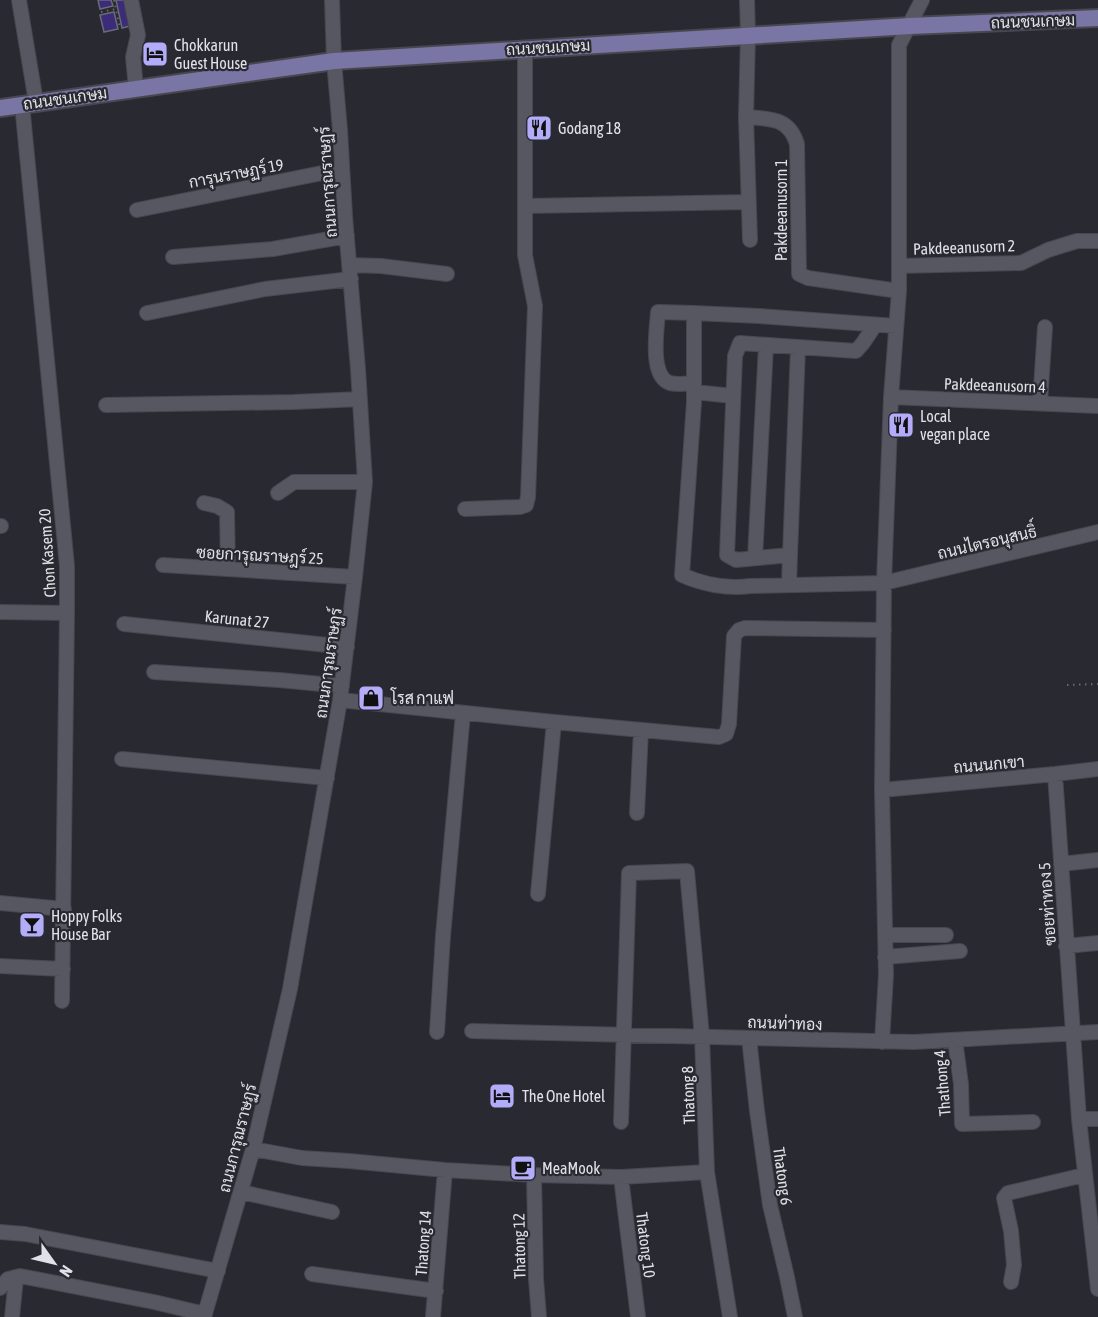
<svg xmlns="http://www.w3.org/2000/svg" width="1098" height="1317" font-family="'Asap Condensed',Sarabun,sans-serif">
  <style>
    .building { fill: #3b2b7a; stroke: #6b6b75; stroke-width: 1.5 }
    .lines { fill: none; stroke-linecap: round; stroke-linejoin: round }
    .minor-casing { stroke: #48474f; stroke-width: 16 }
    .major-casing { stroke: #48474f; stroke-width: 20 }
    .path { stroke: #696971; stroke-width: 2; stroke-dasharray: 1.5 4.5; stroke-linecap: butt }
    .minor { stroke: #575761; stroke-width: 14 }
    .major { stroke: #7975a5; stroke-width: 16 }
    .labels { text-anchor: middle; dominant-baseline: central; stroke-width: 4.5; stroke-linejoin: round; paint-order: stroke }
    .street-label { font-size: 16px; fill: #e2e1e7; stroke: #292932 }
    .poi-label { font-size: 16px; fill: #e2e1e7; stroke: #292932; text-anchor: start }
  </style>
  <rect width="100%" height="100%" fill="#292932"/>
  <path class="building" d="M98,0H111L113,6L100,9Z
    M116,0H128L134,25L122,28Z
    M114,12L118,29L104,32L100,15Z"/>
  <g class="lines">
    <defs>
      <path id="minor" d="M19,0L36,102
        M131,0L138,35L133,57L136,88
        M747,0L748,35L746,117L750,240
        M22,104L67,566V613L62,1001
        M746,117C769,119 789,117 797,144L799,274L808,278L899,291
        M525,206L748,202
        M137,210L342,169
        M173,257L273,249L347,236
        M349,265L381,266L447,274
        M899,266L1021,263L1048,250L1077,241H1098
        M147,313L265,289L351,279
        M896,326L759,316L694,313V402L682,575C702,584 727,589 750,586L884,583L1098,532
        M798,347L790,555L736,560L727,555L735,356L740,343L856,351L863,343L875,325
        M694,384C687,383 677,385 670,383C649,376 657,329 658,312L694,313
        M694,392L733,396
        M891,397L1098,406
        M1040,403L1045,327
        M106,405L294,402L360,399
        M278,493L294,482H365
        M204,503L217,506L227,512L228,569
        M465,509L520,507L526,505L528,497L535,306L525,255V48
        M0,526H1
        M755,558L766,345
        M163,565L355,577
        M789,585L790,555
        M0,612L67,613
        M124,624L347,647
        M154,672L279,680L342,686
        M340,700L554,722L719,737L726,734L729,724L734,636L739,630L745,628L884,630
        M122,759L327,778
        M1055,774L1079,1119L1098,1289
        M882,790L1055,774L1098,769
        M637,813L641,730
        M1061,864L1098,860
        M538,894L554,722
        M0,903L64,909
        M885,935H946
        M1066,946L1098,943
        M885,957L960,951
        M0,966L63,969
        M472,1031L914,1042L1098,1032
        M437,1032L443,936L463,713
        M749,1038L757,1111L770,1205L787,1277L795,1317
        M955,1040L961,1084L962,1124L1033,1122
        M882,1042L886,975L882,790L884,583L891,397L899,291V45L922,0
        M1079,1119H1098
        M621,1122L629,873L687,871L702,1037L707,1172L730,1317
        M253,1149L302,1158L349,1161L445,1170L534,1175L621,1177L707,1172
        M534,1175L536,1279L539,1317
        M621,1177L638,1317
        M241,1192L332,1212
        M0,1232L25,1234L218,1271
        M312,1274L436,1291
        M1011,1282L1014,1265L1011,1231L1004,1198L1008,1193L1084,1175
        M0,1288L8,1279L20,1276L154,1302L205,1314
        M12,1317L16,1278
        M204,1317L253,1149L290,989L340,700L355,577L365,482L358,369L345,216L340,130L334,61L332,0
        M433,1317L445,1170"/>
      <path id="major" d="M0,108L334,61L910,26L1098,18"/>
    </defs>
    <use href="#minor" class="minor-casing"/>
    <use href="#major" class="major-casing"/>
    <path class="path" d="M114,0L120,28
      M101,12L116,9
      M1067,685L1098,684"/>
    <use href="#minor" class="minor"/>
    <use href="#major" class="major"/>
  </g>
  <defs>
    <symbol id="hotel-square" viewBox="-11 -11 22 22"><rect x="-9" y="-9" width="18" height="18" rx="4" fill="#b3adf9" stroke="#292932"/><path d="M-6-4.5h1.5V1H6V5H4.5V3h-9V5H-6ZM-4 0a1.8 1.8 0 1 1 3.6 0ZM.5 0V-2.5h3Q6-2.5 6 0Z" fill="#111"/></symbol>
    <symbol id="restaurant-square" viewBox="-11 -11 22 22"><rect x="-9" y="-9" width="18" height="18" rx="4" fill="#b3adf9" stroke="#292932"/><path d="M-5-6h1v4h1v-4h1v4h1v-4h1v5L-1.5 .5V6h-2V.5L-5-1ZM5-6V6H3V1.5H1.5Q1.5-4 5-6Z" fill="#111"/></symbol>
    <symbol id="shop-square" viewBox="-11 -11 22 22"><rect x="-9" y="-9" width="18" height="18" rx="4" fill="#b3adf9" stroke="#292932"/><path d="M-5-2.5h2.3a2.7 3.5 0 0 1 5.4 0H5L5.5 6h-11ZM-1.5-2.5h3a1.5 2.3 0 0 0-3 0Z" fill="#111"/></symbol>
    <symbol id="bar-square" viewBox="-11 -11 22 22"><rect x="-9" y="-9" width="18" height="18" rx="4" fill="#b3adf9" stroke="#292932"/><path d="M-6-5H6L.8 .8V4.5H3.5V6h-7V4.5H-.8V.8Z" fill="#111"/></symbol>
    <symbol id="cafe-square" viewBox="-11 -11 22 22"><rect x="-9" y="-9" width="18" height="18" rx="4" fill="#b3adf9" stroke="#292932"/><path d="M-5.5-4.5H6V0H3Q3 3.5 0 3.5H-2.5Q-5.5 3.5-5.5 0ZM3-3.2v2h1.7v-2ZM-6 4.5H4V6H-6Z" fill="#111"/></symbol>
  </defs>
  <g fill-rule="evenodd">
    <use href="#hotel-square" x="140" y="39" width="30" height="30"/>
    <use href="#restaurant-square" x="524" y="113" width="30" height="30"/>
    <use href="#restaurant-square" x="886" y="410" width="30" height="30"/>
    <use href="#shop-square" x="356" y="683" width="30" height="30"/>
    <use href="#bar-square" x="17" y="910" width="30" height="30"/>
    <use href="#hotel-square" x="487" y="1081" width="30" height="30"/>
    <use href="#cafe-square" x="508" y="1153" width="30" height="30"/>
  </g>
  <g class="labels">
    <g class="street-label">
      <text transform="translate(1033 21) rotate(-2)">ถนนชนเกษม</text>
      <text transform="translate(548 47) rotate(-3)">ถนนชนเกษม</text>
      <text transform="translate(65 98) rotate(-8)">ถนนชนเกษม</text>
      <text transform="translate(236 173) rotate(-11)">การุนราษฏร์ 19</text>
      <text transform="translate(327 182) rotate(-94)">ถนนการุณราษฏร์</text>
      <text transform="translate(781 210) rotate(-90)">Pakdeeanusorn 1</text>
      <text transform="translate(964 247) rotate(-2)">Pakdeeanusorn 2</text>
      <text transform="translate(995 385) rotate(2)">Pakdeeanusorn 4</text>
      <text transform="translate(987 542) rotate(-13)">ถนนไตรอนุสนธิ์</text>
      <text transform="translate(47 553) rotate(-94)">Chon Kasem 20</text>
      <text transform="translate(260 555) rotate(3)">ซอยการุณราษฎร์ 25</text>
      <text transform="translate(237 619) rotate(6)">Karunat 27</text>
      <text transform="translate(328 663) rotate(-82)">ถนนการุณราษฏร์</text>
      <text transform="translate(989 764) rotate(-5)">ถนนนกเขา</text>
      <text transform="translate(1047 904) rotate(-94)">ซอยท่าทอง 5</text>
      <text transform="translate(785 1023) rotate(2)">ถนนท่าทอง</text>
      <text transform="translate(942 1083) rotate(-95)">Thathong 4</text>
      <text transform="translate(688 1095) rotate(-92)">Thatong 8</text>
      <text transform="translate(237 1138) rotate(-76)">ถนนการุณราษฏร์</text>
      <text transform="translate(783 1176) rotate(82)">Thatong 6</text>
      <text transform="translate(423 1243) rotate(-86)">Thatong 14</text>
      <text transform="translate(646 1245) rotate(83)">Thatong 10</text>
      <text transform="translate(519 1246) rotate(-91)">Thatong 12</text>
    </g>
    <g class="poi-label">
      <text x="174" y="45">Chokkarun<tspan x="174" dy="18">Guest House</tspan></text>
      <text x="558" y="128">Godang 18</text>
      <text x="920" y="416">Local<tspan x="920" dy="18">vegan place</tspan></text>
      <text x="391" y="698">โรส กาแฟ</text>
      <text x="51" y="916">Hoppy Folks<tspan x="51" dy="18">House Bar</tspan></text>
      <text x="522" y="1096">The One Hotel</text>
      <text x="542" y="1168">MeaMook</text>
    </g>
  </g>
  <g transform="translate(54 1263) rotate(124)" stroke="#292932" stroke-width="4.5" paint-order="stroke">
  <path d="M0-4.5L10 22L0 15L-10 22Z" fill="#e2e1e7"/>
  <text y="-9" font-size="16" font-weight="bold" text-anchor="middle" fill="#e2e1e7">N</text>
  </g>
</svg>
